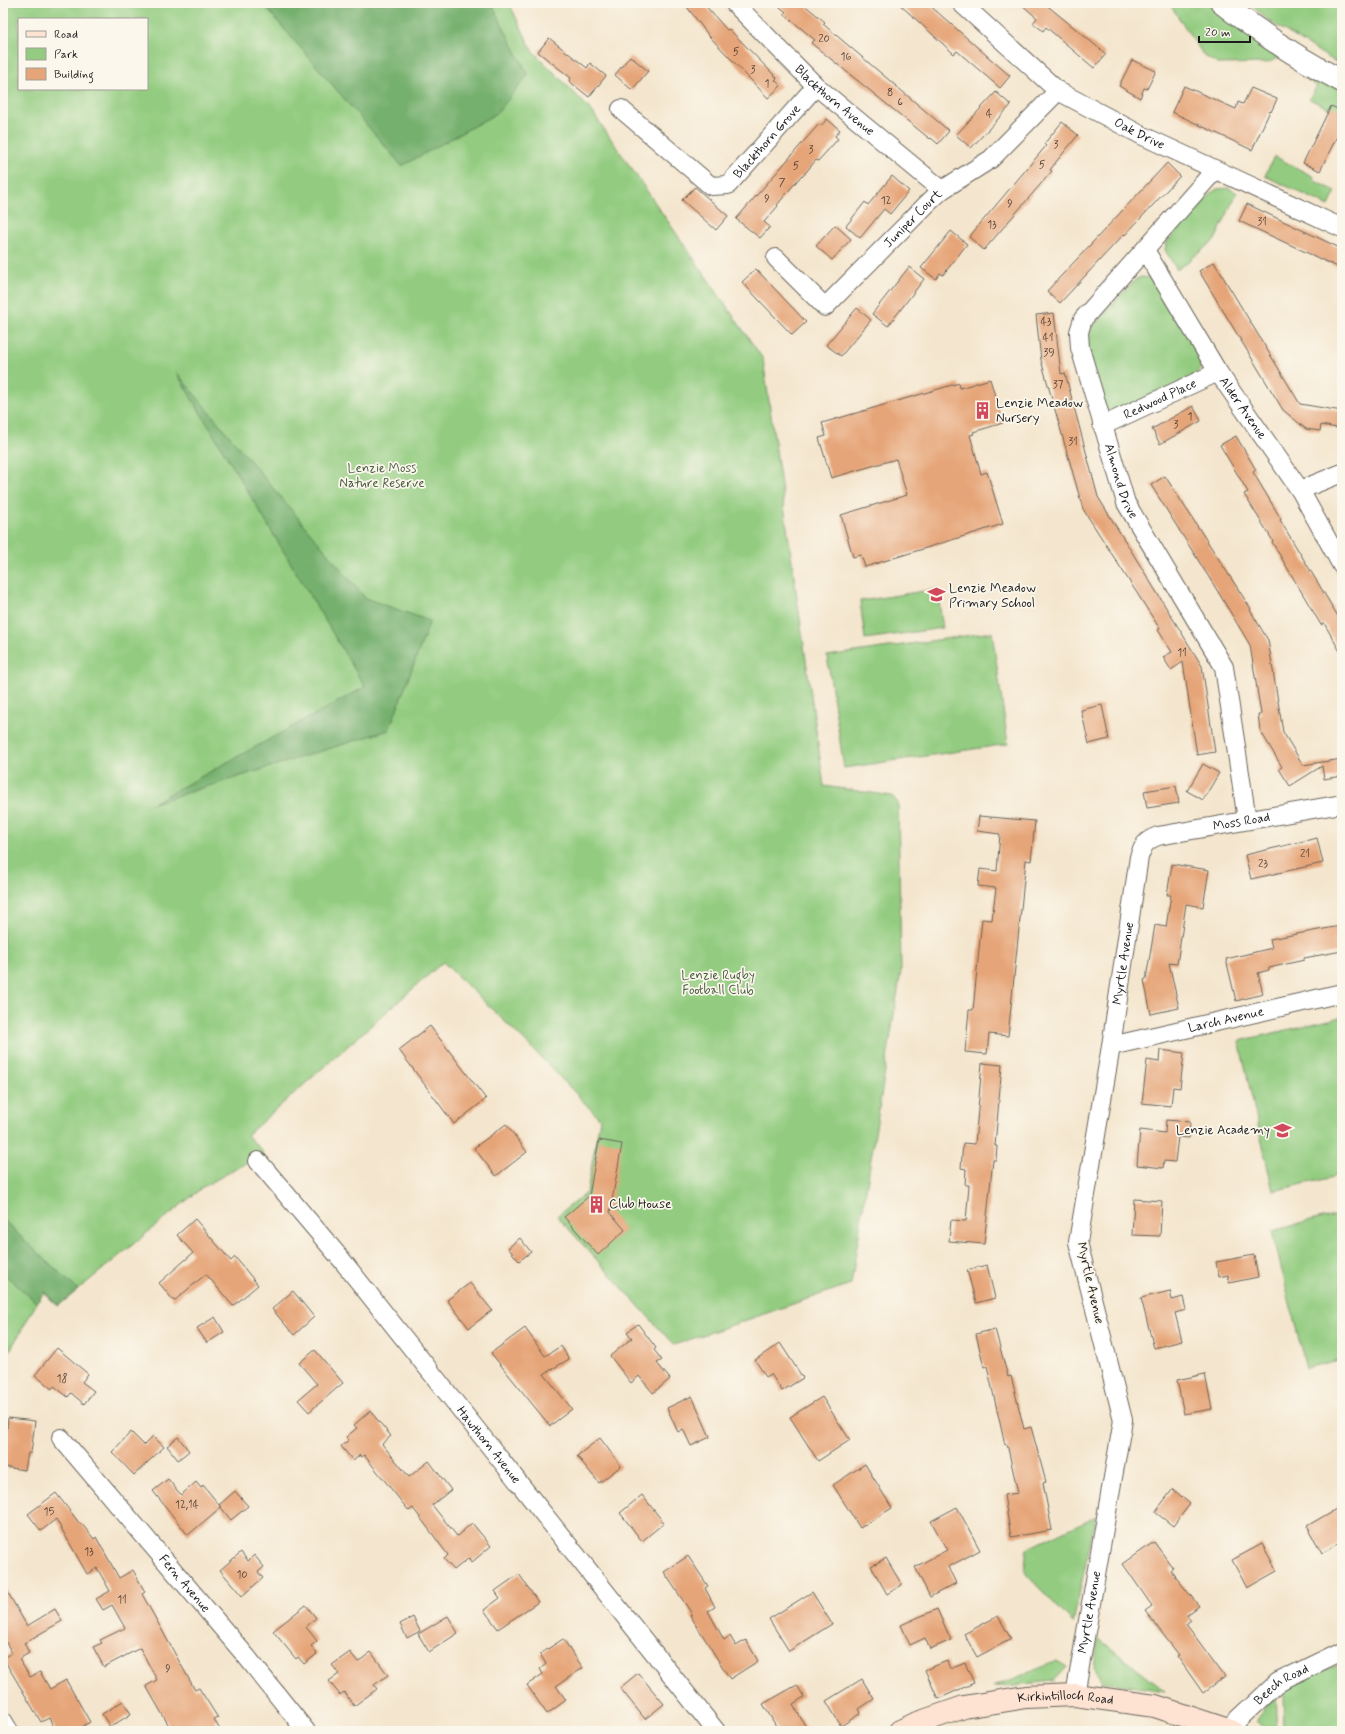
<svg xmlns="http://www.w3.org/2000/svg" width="1345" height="1734" font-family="Mynerve,sans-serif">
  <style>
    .green { fill: #93cc80; stroke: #58744e; fill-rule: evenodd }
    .forest { fill: #76b06e; stroke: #496645 }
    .building { fill: #e6a578 }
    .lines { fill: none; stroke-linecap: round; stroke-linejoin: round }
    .minor-casing { stroke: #68635a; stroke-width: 20 }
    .tertiary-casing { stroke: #68635a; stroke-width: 24 }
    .secondary-casing { stroke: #68635a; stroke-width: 24 }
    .minor { stroke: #fff; stroke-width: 18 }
    .tertiary { stroke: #fff; stroke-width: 22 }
    .secondary { stroke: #fee3d2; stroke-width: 22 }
    .labels { text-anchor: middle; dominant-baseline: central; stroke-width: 3.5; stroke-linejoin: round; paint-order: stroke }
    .number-label { font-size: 11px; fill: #4e3e33 }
    .street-label { font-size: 13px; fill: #1c1c1c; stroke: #fbf7ec }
    .poi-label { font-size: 13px; fill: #1c1c1c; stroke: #fbf7ec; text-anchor: start }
    .park-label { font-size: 13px; fill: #465a3f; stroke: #fbf7ec }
  </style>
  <rect width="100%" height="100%" fill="#fbf7ec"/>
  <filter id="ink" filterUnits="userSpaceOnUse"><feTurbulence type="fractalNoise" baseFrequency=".025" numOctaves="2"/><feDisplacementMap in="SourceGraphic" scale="8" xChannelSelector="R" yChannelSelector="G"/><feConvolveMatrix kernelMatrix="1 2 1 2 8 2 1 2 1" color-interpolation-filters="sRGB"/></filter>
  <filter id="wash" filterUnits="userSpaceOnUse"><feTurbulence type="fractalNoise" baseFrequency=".012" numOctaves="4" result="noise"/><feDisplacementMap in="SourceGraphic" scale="16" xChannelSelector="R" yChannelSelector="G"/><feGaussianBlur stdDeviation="0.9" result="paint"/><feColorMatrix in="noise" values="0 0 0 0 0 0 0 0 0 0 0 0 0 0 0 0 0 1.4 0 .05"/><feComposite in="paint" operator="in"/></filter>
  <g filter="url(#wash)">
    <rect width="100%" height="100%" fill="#f4e6ce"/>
    <path class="green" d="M3,3H509L532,50L591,110L763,359L824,786L892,796L898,803L901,971L851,1284L674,1345L557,1216L587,1192L600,1119L533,1049L443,962L247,1135L264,1153L203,1187L58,1306L43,1292L3,1363ZM19,19H147V89H19Z
      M1169,3H1209L1279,58L1266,63L1218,64L1204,56Z
      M1249,3H1342V66L1269,21Z
      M1305,72L1342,90V114L1309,99L1317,86L1302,77Z
      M1274,156L1314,177L1313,180L1336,191L1329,206L1265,176Z
      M1229,188L1237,193L1215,240L1177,270L1165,250L1166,243L1211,193L1217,189Z
      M1141,277L1152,278L1201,354V368L1193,377L1114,413L1105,410L1087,346L1088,334L1093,326L1135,280Z
      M937,589L943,628L865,639L860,601Z
      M992,632L1008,744L844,768L827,656Z
      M1342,1017V1175L1273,1191L1239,1041Z
      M1342,1213V1359L1306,1368L1272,1231Z
      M1096,1516L1073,1623L1024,1572L1027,1549Z
      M1098,1638L1165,1691L1103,1682L1094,1669Z
      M1057,1661L1067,1667L1054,1681L993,1687Z
      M1342,1663V1731H1284L1283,1695L1295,1683Z
      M1275,1696L1277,1731H1267L1256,1721Z"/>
    <path class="forest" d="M262,3H491L528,75L497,113L402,166Z
      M176,372L365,598L430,621L389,730L151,804L365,687Z
      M3,1220L78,1290L58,1306L44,1292L37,1303L3,1273Z"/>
    <g id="blocks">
      <path class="building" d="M684,3H703L727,30L729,29L777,78L775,80L781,86L768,98L709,36Z
        M775,3H802L825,22L823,24L949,131L938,144L931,138L930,139L811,43L815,40L784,14L786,12Z
        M898,3H927L1010,76L1000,88L957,51L954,54Z
        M1020,3H1044L1106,54L1094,68L1046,27L1043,31L1033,23L1037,18Z
        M549,38L587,68L590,63L606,76L589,97L569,81L571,78L538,52Z
        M630,56L648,71L632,90L615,75Z
        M1132,60L1156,71L1147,89L1144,88L1140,98L1119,86Z
        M1184,86L1236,109L1238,102L1243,104L1251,88L1277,99L1271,112L1270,111L1252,150L1172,112Z
        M996,92L1011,105L971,148L956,135Z
        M1331,106L1342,111V126L1320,171L1303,163Z
        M827,119L840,130L835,136L838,139L818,161L816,160L802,177L801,176L777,205L778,206L764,222L770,227L760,238L736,219L819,124L821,126Z
        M1062,122L1078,135L1056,162L1050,170L1052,171L1033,193L984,250L969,237L1046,146L1044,144Z
        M1167,163L1180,176L1125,235L1124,234L1060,303L1047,291Z
        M892,176L909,191L890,214L884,209L860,238L846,226L865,202L868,205Z
        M695,187L728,216L716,230L682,200Z
        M1247,204L1342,249V269L1239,221Z
        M835,225L851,239L832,260L816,246Z
        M951,231L967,244L943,275L940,273L936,279L921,268Z
        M1214,262L1300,404L1342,411V429L1321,425L1320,431L1306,429L1283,410L1199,271Z
        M909,267L924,279L888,326L872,314Z
        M756,269L806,322L792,335L742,282Z
        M857,308L871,320L841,356L826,345Z
        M1054,313L1061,374L1065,373L1098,497L1202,666L1215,752L1197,755L1183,662L1171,670L1163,657L1172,652L1158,630L1160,629L1083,509L1041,360L1036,315Z
        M990,379L1003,423L973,432L974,434L970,435L981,474L987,472L1003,524L865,567L861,555L853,557L841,515L907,495L896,459L831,478L819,438L826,436L822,423L959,383L960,388Z
        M1193,406L1201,421L1160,444L1152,429Z
        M1236,436L1256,470L1253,472L1281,519L1280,520L1342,623V655L1324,623L1321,625L1272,542L1273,541L1244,494L1248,492L1220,445Z
        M1165,476L1251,609L1250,610L1268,640L1283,732L1303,765L1342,759V776L1324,779L1322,766L1290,786L1279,769L1282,767L1260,730L1258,714H1261L1250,645L1220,595L1151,485Z
        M1102,705L1109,739L1089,744L1081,710Z
        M1203,764L1219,773L1203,800L1187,791Z
        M1176,786L1179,803L1147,808L1144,791Z
        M979,816L1035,821L1031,861L1026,860L1008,1036L989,1034L987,1054L965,1052L969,1010H973L982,919L992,920L996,888L978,886L980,869L997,871L1000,834L977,831Z
        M1317,838L1323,863L1251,879L1245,855Z
        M1172,864L1209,870L1203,907L1186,904L1177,964L1169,963L1179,1008L1151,1014L1144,980L1146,979L1155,925L1166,927L1171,895H1167Z
        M1340,926L1342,951L1304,958V960L1269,968V970L1258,973L1263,994L1236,1001L1226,959L1272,948L1270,939Z
        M430,1026L486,1099L454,1124L399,1050Z
        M1160,1050L1184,1053L1180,1088L1173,1087L1171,1106L1142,1103L1147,1060L1159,1062Z
        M982,1063L1002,1065L995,1146H997L996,1160H993L984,1244L949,1241L951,1220L966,1221L969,1185H965L966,1169L961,1168L963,1143L975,1144Z
        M1166,1120L1190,1122L1189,1138L1178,1137L1175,1162L1164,1161L1163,1168L1137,1165L1140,1130L1165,1133Z
        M506,1124L527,1152L496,1176L474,1148Z
        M599,1140L622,1144L610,1212L625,1230L598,1255L564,1217L589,1196Z
        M1134,1199L1162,1201L1160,1236L1132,1235Z
        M195,1219L231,1261L235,1257L258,1285L233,1306L206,1274L174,1301L159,1283L193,1253L177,1235Z
        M520,1238L531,1252L519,1261L508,1248Z
        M1254,1255L1258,1277L1229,1283L1228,1275L1219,1277L1216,1262Z
        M987,1265L995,1298L976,1303L967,1270Z
        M470,1283L492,1310L469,1328L447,1300Z
        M293,1291L314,1317L294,1335L272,1309Z
        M1170,1291L1172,1300L1183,1297L1186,1310L1175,1313L1182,1341L1154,1348L1141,1298Z
        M215,1317L224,1332L207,1343L197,1328Z
        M638,1324L656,1348L654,1350L662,1360L657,1363L670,1379L653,1393L639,1376L631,1383L610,1356L632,1338L627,1332Z
        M525,1328L545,1356L561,1346L569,1359L544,1374L572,1409L550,1426L491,1353Z
        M995,1329L1008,1377L1011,1376L1024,1429L1031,1427L1046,1482L1043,1483L1052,1530L1011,1537L1004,1495L1018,1493L1007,1444L1005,1445L987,1366L984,1367L976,1334Z
        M780,1343L803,1378L782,1391L771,1374L766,1377L755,1360Z
        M57,1348L88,1374L82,1382L94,1391L84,1404L71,1393L68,1397L54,1386L52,1389L35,1375Z
        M315,1350L343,1383L309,1412L298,1400L317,1384L299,1363Z
        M1205,1374L1212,1409L1184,1414L1177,1380Z
        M692,1396L710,1437L691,1446L683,1429L678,1432L667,1408Z
        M822,1397L850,1440L818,1461L790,1417Z
        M370,1411L391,1436L382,1444L409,1477L429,1461L451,1490L432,1505L457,1536L472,1523L491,1546L471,1563L469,1558L454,1570L444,1559L448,1555L413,1508L409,1511L364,1455L361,1457L360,1455L353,1461L341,1446L349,1440L346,1437L357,1428L354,1425Z
        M8,1418L35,1421L31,1453H28L25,1470L3,1467V1427L7,1428Z
        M131,1432L144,1445L153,1436L164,1447L134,1475L112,1452Z
        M178,1437L189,1451L178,1460L167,1446Z
        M600,1438L621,1466L599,1483L577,1456Z
        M865,1464L892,1508L860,1528L833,1485Z
        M168,1479L181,1495L196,1482L201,1488L203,1485L221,1507L188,1535L153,1491Z
        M1173,1489L1190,1504L1173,1526L1155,1512Z
        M235,1491L248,1506L231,1520L219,1505Z
        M56,1493L80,1524L81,1523L94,1539L96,1537L119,1578L133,1570L145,1592L142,1594L195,1690L199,1688L218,1718L214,1720L221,1731H172L146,1686L157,1680L140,1648L104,1667L93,1647L102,1643L100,1640L125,1628L112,1605L103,1610L96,1599L110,1591L97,1568L87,1574L56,1519L41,1531L28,1514Z
        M642,1495L664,1523L642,1541L620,1513Z
        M957,1507L980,1550L948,1567L956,1583L930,1597L915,1567L947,1550L931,1521Z
        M1336,1509L1342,1519V1542L1322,1553L1307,1526Z
        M1154,1542L1173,1568L1170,1570L1199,1606L1187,1615L1191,1620L1186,1624L1225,1677L1203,1693L1177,1656L1179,1655L1145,1611L1152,1606L1123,1564Z
        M1262,1544L1277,1571L1247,1588L1232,1560Z
        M241,1552L248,1561L254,1555L264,1567L258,1572L263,1578L242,1596L220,1570Z
        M688,1556L708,1586L705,1588L715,1607L708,1611L724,1640L730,1636L736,1646L746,1640L758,1661L730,1679L690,1615L692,1614L664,1572Z
        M886,1558L902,1585L887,1594L871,1566Z
        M519,1574L538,1602L498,1629L484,1610L500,1598L495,1591Z
        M3,1584L27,1626L55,1609L62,1621L24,1643L29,1653L19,1659L30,1677L40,1672L50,1689L66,1680L90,1722L75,1731H56L49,1718L41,1722L3,1658L12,1653L3,1637Z
        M812,1592L832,1624L789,1651L769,1619Z
        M306,1605L316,1618L306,1627L317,1641L311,1646L317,1654L304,1664L298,1657L296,1659L273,1631Z
        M937,1609L951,1640L930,1649L925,1638L910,1645L901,1625Z
        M448,1616L458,1633L429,1652L418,1634Z
        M998,1616L1011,1639L977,1657L964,1634Z
        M413,1617L420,1631L407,1638L400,1624Z
        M563,1639L583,1668L556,1686L566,1700L547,1714L527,1685L543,1674L540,1669L546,1664L540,1654Z
        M350,1652L358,1662L371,1652L388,1675L374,1685L377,1689L354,1706L344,1692L340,1695L329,1681L339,1674L332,1665Z
        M947,1661L950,1669L965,1663L974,1683L938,1699L925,1670Z
        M638,1673L664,1704L645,1719L620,1688Z
        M862,1679L874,1699L859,1709L861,1713L841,1726L826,1701Z
        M797,1685L804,1697L793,1704L808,1731H779L763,1704Z
        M123,1701L131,1714L110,1727L102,1714Z"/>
    </g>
  </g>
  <g filter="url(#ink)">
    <use href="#blocks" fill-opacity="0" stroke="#68635a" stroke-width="1"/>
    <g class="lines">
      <defs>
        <g id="minor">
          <path id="s1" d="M734,3L816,86L942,190"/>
          <path id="s2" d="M961,3L1058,91L1141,135L1342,228"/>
          <path id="s3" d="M621,109L711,186L728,185L816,86"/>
          <path id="s4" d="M1215,170L1083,319L1079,332L1080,348L1126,503L1224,667L1247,820"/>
          <path id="s5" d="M1145,250L1218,372L1300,490L1342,566"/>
          <path id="s6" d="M776,258L825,307L928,203L942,190L991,159L1058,91"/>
          <path id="s7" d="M1102,426L1218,372"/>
          <path d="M1300,490L1342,473"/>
          <path id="s8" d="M1111,1046L1342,993"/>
          <path id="s9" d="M258,1161L341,1259L716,1731"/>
          <path id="s10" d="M61,1438L246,1656L306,1731"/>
          <path id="s11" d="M1075,1695L1123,1420L1078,1242L1111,1046L1139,857C1144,844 1145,841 1158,836L1342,804"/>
          <path d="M3,1721L9,1731"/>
          <path id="s12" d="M1228,1729L1278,1682L1342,1651"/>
        </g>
        <path id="tertiary" d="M1222,3C1260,33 1299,59 1342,81"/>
        <g id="secondary">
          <path id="s13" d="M900,1731L915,1724L964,1707L1026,1697L1075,1695L1155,1706L1231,1731"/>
        </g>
      </defs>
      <use href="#minor" class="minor-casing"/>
      <use href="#tertiary" class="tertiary-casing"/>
      <use href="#secondary" class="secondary-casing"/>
      <use href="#minor" class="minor"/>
      <use href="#tertiary" class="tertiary"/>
      <use href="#secondary" class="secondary"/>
    </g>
  </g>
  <defs>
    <symbol id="building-bare" viewBox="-9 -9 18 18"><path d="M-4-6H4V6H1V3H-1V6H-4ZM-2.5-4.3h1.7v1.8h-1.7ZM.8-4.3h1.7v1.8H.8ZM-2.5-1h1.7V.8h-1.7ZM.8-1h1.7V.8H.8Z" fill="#d1495b" stroke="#fbf7ec" stroke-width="2.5" paint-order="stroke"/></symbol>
    <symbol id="school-bare" viewBox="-9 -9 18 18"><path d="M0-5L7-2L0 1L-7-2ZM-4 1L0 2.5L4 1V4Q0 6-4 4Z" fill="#d1495b" stroke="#fbf7ec" stroke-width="2.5" paint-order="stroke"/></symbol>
  </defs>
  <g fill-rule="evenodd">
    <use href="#building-bare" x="970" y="398" width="25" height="25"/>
    <use href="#school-bare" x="924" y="582" width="25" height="25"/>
    <use href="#school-bare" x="1270" y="1118" width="25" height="25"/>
    <use href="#building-bare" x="584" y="1192" width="25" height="25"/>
  </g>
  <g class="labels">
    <g class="number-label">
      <text x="824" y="39">20</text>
      <text x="736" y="52">5</text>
      <text x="846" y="57">16</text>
      <text x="753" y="70">3</text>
      <text x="767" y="84">1</text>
      <text x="890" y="93">8</text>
      <text x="900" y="102">6</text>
      <text x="989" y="114">4</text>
      <text x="1056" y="145">3</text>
      <text x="811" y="150">3</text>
      <text x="1042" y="165">5</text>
      <text x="796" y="166">5</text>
      <text x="782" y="183">7</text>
      <text x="767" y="199">9</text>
      <text x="886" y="201">12</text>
      <text x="1010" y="204">9</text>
      <text x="1262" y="222">31</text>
      <text x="992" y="225">13</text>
      <text x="1046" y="322">43</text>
      <text x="1048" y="338">41</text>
      <text x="1049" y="353">39</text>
      <text x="1058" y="385">37</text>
      <text x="1190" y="417">1</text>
      <text x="1176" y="425">3</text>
      <text x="1073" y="442">31</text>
      <text x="1182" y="653">11</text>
      <text x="1305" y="854">21</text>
      <text x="1263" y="864">23</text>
      <text x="62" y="1379">18</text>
      <text x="187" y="1505">12,14</text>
      <text x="49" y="1512">15</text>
      <text x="89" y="1552">13</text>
      <text x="242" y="1575">10</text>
      <text x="122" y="1600">11</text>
      <text x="168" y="1669">9</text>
    </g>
    <g class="street-label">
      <text stroke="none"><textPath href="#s1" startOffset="140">Blackthorn Avenue</textPath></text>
      <text stroke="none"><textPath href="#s2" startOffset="223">Oak Drive</textPath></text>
      <text stroke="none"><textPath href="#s3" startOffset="194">Blackthorn Grove</textPath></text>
      <text stroke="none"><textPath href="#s6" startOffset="194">Juniper Court</textPath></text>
      <text stroke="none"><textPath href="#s7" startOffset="64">Redwood Place</textPath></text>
      <text stroke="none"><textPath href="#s5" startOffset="186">Alder Avenue</textPath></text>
      <text stroke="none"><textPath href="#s4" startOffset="368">Almond Drive</textPath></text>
      <text stroke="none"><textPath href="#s11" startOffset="967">Moss Road</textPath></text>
      <text stroke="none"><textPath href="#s11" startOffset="745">Myrtle Avenue</textPath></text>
      <text stroke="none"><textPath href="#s8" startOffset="118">Larch Avenue</textPath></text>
      <text transform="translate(1090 1283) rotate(77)">Myrtle Avenue</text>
      <text stroke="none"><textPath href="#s9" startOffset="366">Hawthorn Avenue</textPath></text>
      <text stroke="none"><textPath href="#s10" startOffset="191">Fern Avenue</textPath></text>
      <text stroke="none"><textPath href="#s11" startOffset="84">Myrtle Avenue</textPath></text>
      <text stroke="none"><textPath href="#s12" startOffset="70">Beech Road</textPath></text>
      <text stroke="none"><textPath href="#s13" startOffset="171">Kirkintilloch Road</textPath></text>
    </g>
    <g class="poi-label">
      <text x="996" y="403">Lenzie Meadow<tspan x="996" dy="15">Nursery</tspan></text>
      <text x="949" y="588">Lenzie Meadow<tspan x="949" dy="15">Primary School</tspan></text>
      <text x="1270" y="1130" text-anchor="end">Lenzie Academy</text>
      <text x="609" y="1204">Club House</text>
    </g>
    <g class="park-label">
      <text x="382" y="468">Lenzie Moss<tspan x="382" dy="15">Nature Reserve</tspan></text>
      <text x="718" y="975">Lenzie Rugby<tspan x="718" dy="15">Football Club</tspan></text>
    </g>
  </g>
  <rect width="1345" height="1734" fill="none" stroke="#fbf7ec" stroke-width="16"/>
  <rect x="18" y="18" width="130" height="72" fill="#fbf7ec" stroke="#a29f99"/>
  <rect x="26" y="31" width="20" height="6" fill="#fee3d2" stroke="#a29f99"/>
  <text x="54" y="38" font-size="12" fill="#1c1c1c">Road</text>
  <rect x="26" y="48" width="20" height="12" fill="#93cc80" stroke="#a29f99"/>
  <text x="54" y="58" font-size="12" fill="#1c1c1c">Park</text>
  <rect x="26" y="68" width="20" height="12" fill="#e6a578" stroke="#a29f99"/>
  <text x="54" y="78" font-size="12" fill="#1c1c1c">Building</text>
  <path d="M1199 36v6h51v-6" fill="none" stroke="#1c1c1c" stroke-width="2"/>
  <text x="1205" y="36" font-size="12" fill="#1c1c1c" stroke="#fbf7ec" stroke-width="3" paint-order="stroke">20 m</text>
</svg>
